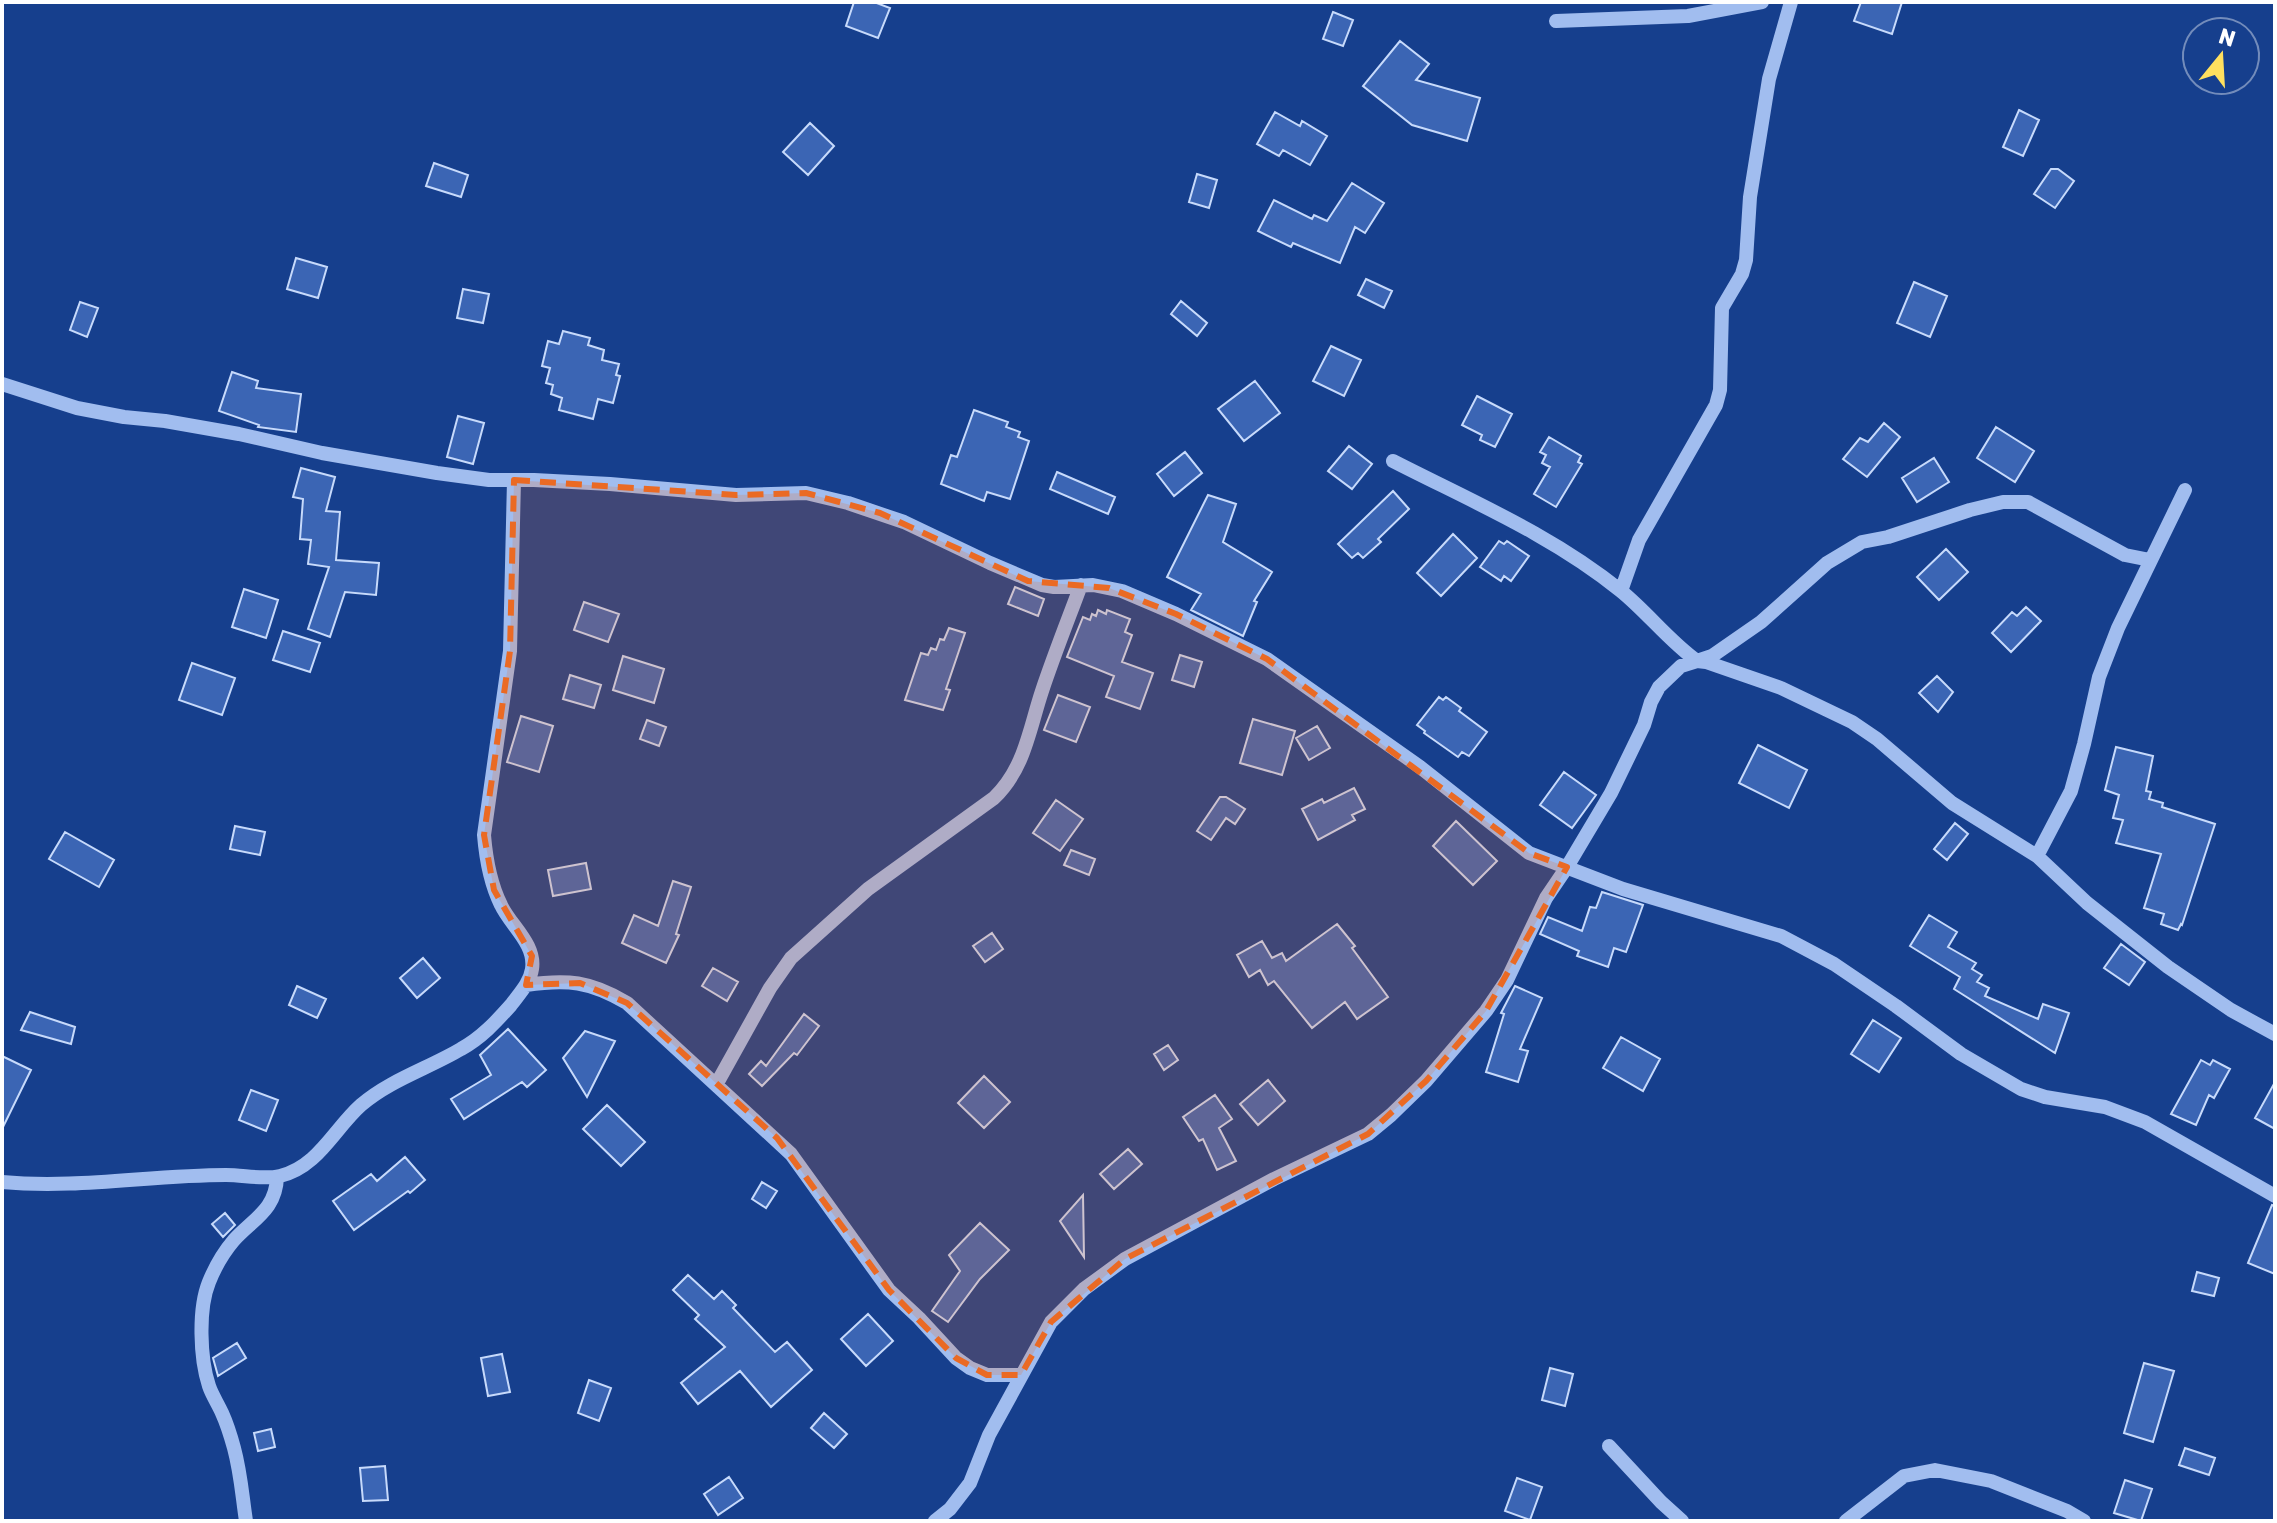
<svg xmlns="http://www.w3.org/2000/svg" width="2277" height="1523" font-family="Rubik,sans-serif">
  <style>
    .building { fill: #3b65b4; stroke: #c7dafb; stroke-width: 2 }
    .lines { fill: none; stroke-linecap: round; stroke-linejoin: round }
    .minor { stroke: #a1bdef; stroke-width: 14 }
    .marked { fill: #ea6a24; fill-opacity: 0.2; stroke: #ea6a24; stroke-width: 6; stroke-dasharray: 16 10; stroke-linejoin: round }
  </style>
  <rect width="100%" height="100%" fill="#163f8d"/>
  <path class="building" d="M854,2H874L890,8L878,38L846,26Z
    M1861,2H1902L1892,34L1854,21Z
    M1333,12L1353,20L1343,46L1323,39Z
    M1400,41L1429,64L1416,80L1480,98L1467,141L1412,125L1363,86Z
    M2019,110L2039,120L2023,156L2003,147Z
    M1275,112L1300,126L1302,121L1327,136L1310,165L1283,150L1279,156L1257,144Z
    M810,123L834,146L808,175L783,152Z
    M434,163L468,175L461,197L426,186Z
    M2051,169H2058L2074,181L2055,208L2034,194Z
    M1197,174L1217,180L1209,208L1189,202Z
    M1352,183L1384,203L1365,233L1355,227L1340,263L1293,243L1291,247L1258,231L1274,200L1312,219L1314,215L1327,221Z
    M296,258L327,267L318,298L287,289Z
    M1366,279L1392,291L1384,308L1358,295Z
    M1914,282L1947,296L1930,337L1897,323Z
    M463,289L489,294L483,323L457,318Z
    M1181,301L1207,323L1197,336L1171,314Z
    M80,302L98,308L87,337L70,330Z
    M563,331L590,338L588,345L604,350L602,360L619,364L616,375L620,376L613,403L598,399L593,419L559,410L562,398L551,394L553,385L546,383L550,368L542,366L548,341L559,344Z
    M1331,346L1361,360L1344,396L1313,381Z
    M232,372L258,381L256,388L301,394L296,432L258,427L259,425L219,411Z
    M1255,381L1280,413L1244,441L1218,409Z
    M1477,396L1512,414L1495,447L1480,440L1482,435L1462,425Z
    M974,410L1008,422L1006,427L1020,432L1018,437L1029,441L1010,499L987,492L984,501L941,484L951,455L957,457Z
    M458,416L484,423L473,464L447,457Z
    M1884,423L1900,437L1867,477L1843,459L1860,438L1868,442Z
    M1996,427L2034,451L2015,482L1977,458Z
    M1549,437L1581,456L1578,462L1582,464L1556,507L1534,494L1550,467L1542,463L1546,455L1540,452Z
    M1349,446L1372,464L1352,489L1328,471Z
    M1185,452L1202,473L1174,496L1157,474Z
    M1934,458L1949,482L1917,502L1902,478Z
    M301,468L335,477L326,511L340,512L336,560L379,563L376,595L345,592L330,637L308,629L329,567L308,564L311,540L300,539L303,499L293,497Z
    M1057,472L1115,497L1108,514L1050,489Z
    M1393,491L1409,509L1378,539L1381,542L1363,558L1358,553L1352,558L1338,544Z
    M1208,495L1236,504L1223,542L1272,572L1254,601L1257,602L1243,636L1191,610L1201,594L1167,577Z
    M1453,534L1477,558L1441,596L1417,573Z
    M1499,541L1504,544L1507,541L1529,556L1511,581L1504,576L1501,581L1480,567Z
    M1946,549L1968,572L1939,600L1917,577Z
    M1015,587L1044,599L1038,616L1008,604Z
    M244,589L278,600L266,638L232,627Z
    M584,602L619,614L608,642L574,630Z
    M2026,607L2041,621L2011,652L1992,633L2012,612L2017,616Z
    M1098,610L1106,614L1107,610L1130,619L1125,632L1132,635L1122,662L1153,673L1140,709L1106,697L1114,676L1067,657L1083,617L1090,620L1092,614L1096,616Z
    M949,628L965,633L946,689L950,690L943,710L905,700L921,653L928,655L931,648L936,650L940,639L944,640Z
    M283,631L320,643L310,672L273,660Z
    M1180,655L1202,662L1194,687L1172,680Z
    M623,656L664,669L654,703L613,690Z
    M192,663L235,678L222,715L179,700Z
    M570,675L601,685L594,708L563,699Z
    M1937,676L1953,692L1938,712L1919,693Z
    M1058,695L1090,707L1076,742L1044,730Z
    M1439,697L1443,700L1446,697L1461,708L1459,711L1487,732L1469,756L1462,752L1458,757L1424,733L1425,731L1417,725Z
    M521,716L553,726L539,772L507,762Z
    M1253,719L1295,731L1282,775L1240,763Z
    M647,720L666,727L659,746L640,739Z
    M1317,726L1330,748L1309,760L1296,738Z
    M1758,745L1807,770L1789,808L1739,783Z
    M2116,747L2153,756L2146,791L2151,792L2149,799L2163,803L2162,807L2215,824L2182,925L2181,924L2178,930L2161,924L2164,914L2144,908L2161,854L2116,843L2123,820L2113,818L2119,795L2105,790Z
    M1564,772L1596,795L1572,828L1540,805Z
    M1354,788L1365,809L1352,815L1355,820L1318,840L1302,809L1322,799L1324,803Z
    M1220,797H1226L1245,809L1235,824L1226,818L1211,840L1197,831Z
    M1056,800L1083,819L1060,851L1033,833Z
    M1456,821L1497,861L1473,885L1433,846Z
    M1955,823L1968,834L1947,860L1934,849Z
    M235,826L265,832L260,855L230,849Z
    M65,832L114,860L99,887L49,859Z
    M1071,850L1095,859L1089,875L1064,865Z
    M586,863L591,889L553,896L548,870Z
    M673,881L691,887L676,934L679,935L666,963L622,943L634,915L658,926Z
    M1602,892L1643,905L1626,952L1614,948L1608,967L1577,956L1579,951L1540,934L1548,917L1582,931L1590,907L1596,908Z
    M1929,915L1957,932L1948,947L1976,963L1972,969L1982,975L1977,982L1989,988L1985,996L2038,1019L2043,1004L2069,1013L2055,1053L1954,989L1960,977L1910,946Z
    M1337,924L1355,946L1352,948L1388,997L1357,1019L1345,1002L1312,1028L1274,981L1268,985L1260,970L1249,977L1237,955L1262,941L1272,958L1282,953L1286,961Z
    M992,933L1003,949L985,962L973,946Z
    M2121,944L2145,962L2129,985L2104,968Z
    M423,958L440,978L417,998L400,978Z
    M713,968L738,982L727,1001L702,986Z
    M297,986L326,999L317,1018L289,1005Z
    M1515,986L1542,998L1520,1049L1528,1051L1518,1082L1486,1072L1504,1014L1501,1013Z
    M30,1012L75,1027L71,1044L21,1030Z
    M804,1014L819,1026L797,1055L794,1053L762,1086L749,1074L761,1061L766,1066Z
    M1873,1020L1901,1038L1879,1072L1851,1054Z
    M508,1029L546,1070L527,1087L522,1082L464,1119L451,1099L491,1075L480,1055Z
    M585,1031L615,1041L587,1097L563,1058Z
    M1621,1037L1660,1059L1643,1091L1603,1068Z
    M1168,1045L1178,1060L1164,1070L1154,1054Z
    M2,1056L31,1070L2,1129Z
    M2201,1060L2210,1065L2213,1060L2230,1069L2214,1098L2209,1095L2196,1125L2171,1114Z
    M984,1076L1010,1102L984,1128L958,1103Z
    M1268,1080L1285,1101L1258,1125L1240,1104Z
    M2275,1082V1129L2255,1118Z
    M251,1090L278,1100L266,1131L239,1120Z
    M1215,1095L1232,1119L1219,1128L1236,1161L1217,1170L1203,1139L1199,1141L1183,1117Z
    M607,1105L645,1142L621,1166L583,1129Z
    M1128,1149L1142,1164L1114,1189L1100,1174Z
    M405,1157L425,1180L410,1193L408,1191L354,1230L333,1201L371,1174L377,1181Z
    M762,1182L777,1191L766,1208L752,1199Z
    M1083,1195L1084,1257L1060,1221Z
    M2272,1205L2275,1206V1274L2248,1263Z
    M225,1213L235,1225L223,1237L212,1224Z
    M980,1223L1009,1250L980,1279L948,1322L932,1311L960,1271L949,1255Z
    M2197,1272L2219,1278L2214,1296L2192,1291Z
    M688,1275L714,1299L722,1291L736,1305L733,1308L775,1352L787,1342L812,1370L771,1407L740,1371L698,1404L681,1383L725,1347L695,1319L699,1315L673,1290Z
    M868,1314L893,1341L866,1366L841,1339Z
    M237,1343L246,1358L218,1376L213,1358Z
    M502,1354L510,1392L488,1396L481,1358Z
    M2144,1363L2174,1371L2153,1442L2124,1433Z
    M1550,1368L1573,1374L1565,1406L1542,1400Z
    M589,1380L611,1388L599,1421L578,1413Z
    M824,1413L847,1434L834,1448L811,1428Z
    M271,1429L275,1447L258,1451L254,1433Z
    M2185,1448L2215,1458L2209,1475L2179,1465Z
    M385,1466L388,1500L363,1501L360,1468Z
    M729,1477L743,1498L718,1515L704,1494Z
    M1517,1478L1542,1487L1530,1520L1505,1511Z
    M2125,1480L2152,1489L2141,1521L2114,1513Z"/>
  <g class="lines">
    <path class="minor" d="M1556,21L1688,16L1762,2
      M2,384L77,408L124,417L165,421L239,434L322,453L437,473L489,480H534L610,484L736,495L806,493L848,503L904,522L990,563L1042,585L1054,587L1093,585L1122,591L1176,614L1267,659L1420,767L1529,853L1623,889L1781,936L1834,964L1896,1006L1961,1054L2021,1089L2045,1097L2105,1107L2145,1122L2275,1196
      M1393,461C1471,501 1552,535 1621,591C1648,613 1669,641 1697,661L1712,656L1761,622L1827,563L1862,542L1888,537L1970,510L2003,502H2028L2125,555L2150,560
      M1621,591L1639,540L1716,405L1720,390L1722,308L1742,274L1746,260L1750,197L1769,79L1791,2
      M2037,856L2071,791L2084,744L2099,677L2118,628L2185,490
      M526,985C567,979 590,981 627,1003L791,1154L889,1290L919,1318L956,1358L970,1368L987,1375H1021
      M716,1085L770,988L791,958L868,889L994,798C1025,768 1029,730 1042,691C1054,655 1068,620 1081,585
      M2,1182C77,1189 151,1175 226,1175C244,1175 263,1180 280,1176C318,1167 334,1129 361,1105C390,1080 429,1068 461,1049C481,1038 496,1022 511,1005C519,994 530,983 532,969C536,944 510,925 501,905C490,883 486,859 484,835L510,651L514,480
      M1609,1446L1661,1502L1682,1521
      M246,1521C242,1495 241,1474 234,1448C231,1437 227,1424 222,1413C218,1404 212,1395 209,1386C200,1359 198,1309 209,1282C215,1267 223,1253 234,1240C253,1219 276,1210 277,1177
      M935,1521L950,1509L970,1483L989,1435L1051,1322L1084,1289L1125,1259L1274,1179L1368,1134L1391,1115L1426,1081L1486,1011L1507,980L1546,898L1567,867L1611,793L1644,725L1651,702L1659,687L1681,666L1697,661L1706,662L1781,688L1852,722L1877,739L1952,803L2037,856L2087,903L2168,967L2231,1010L2275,1034
      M1846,1521L1904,1476L1935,1470L1991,1481L2067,1511L2084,1521"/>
  </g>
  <path class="marked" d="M514,480L736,495L806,493L880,513L1028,581L1109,588L1176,614L1267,659L1529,853L1567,867L1486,1011L1426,1081L1368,1134L1125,1259L1051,1322L1021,1375H987L956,1358L889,1290L777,1138L627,1003L580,983L526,985L532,956L494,890L484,835L510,651Z"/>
  <rect width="2277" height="1523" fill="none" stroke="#ffffff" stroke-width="8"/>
  <g transform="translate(2221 56) rotate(18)"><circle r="38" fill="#163f8d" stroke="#738cbb" stroke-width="2"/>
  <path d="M0-6L14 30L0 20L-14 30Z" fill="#ffe05f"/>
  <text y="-12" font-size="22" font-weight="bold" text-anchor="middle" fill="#ffffff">N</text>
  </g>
</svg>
